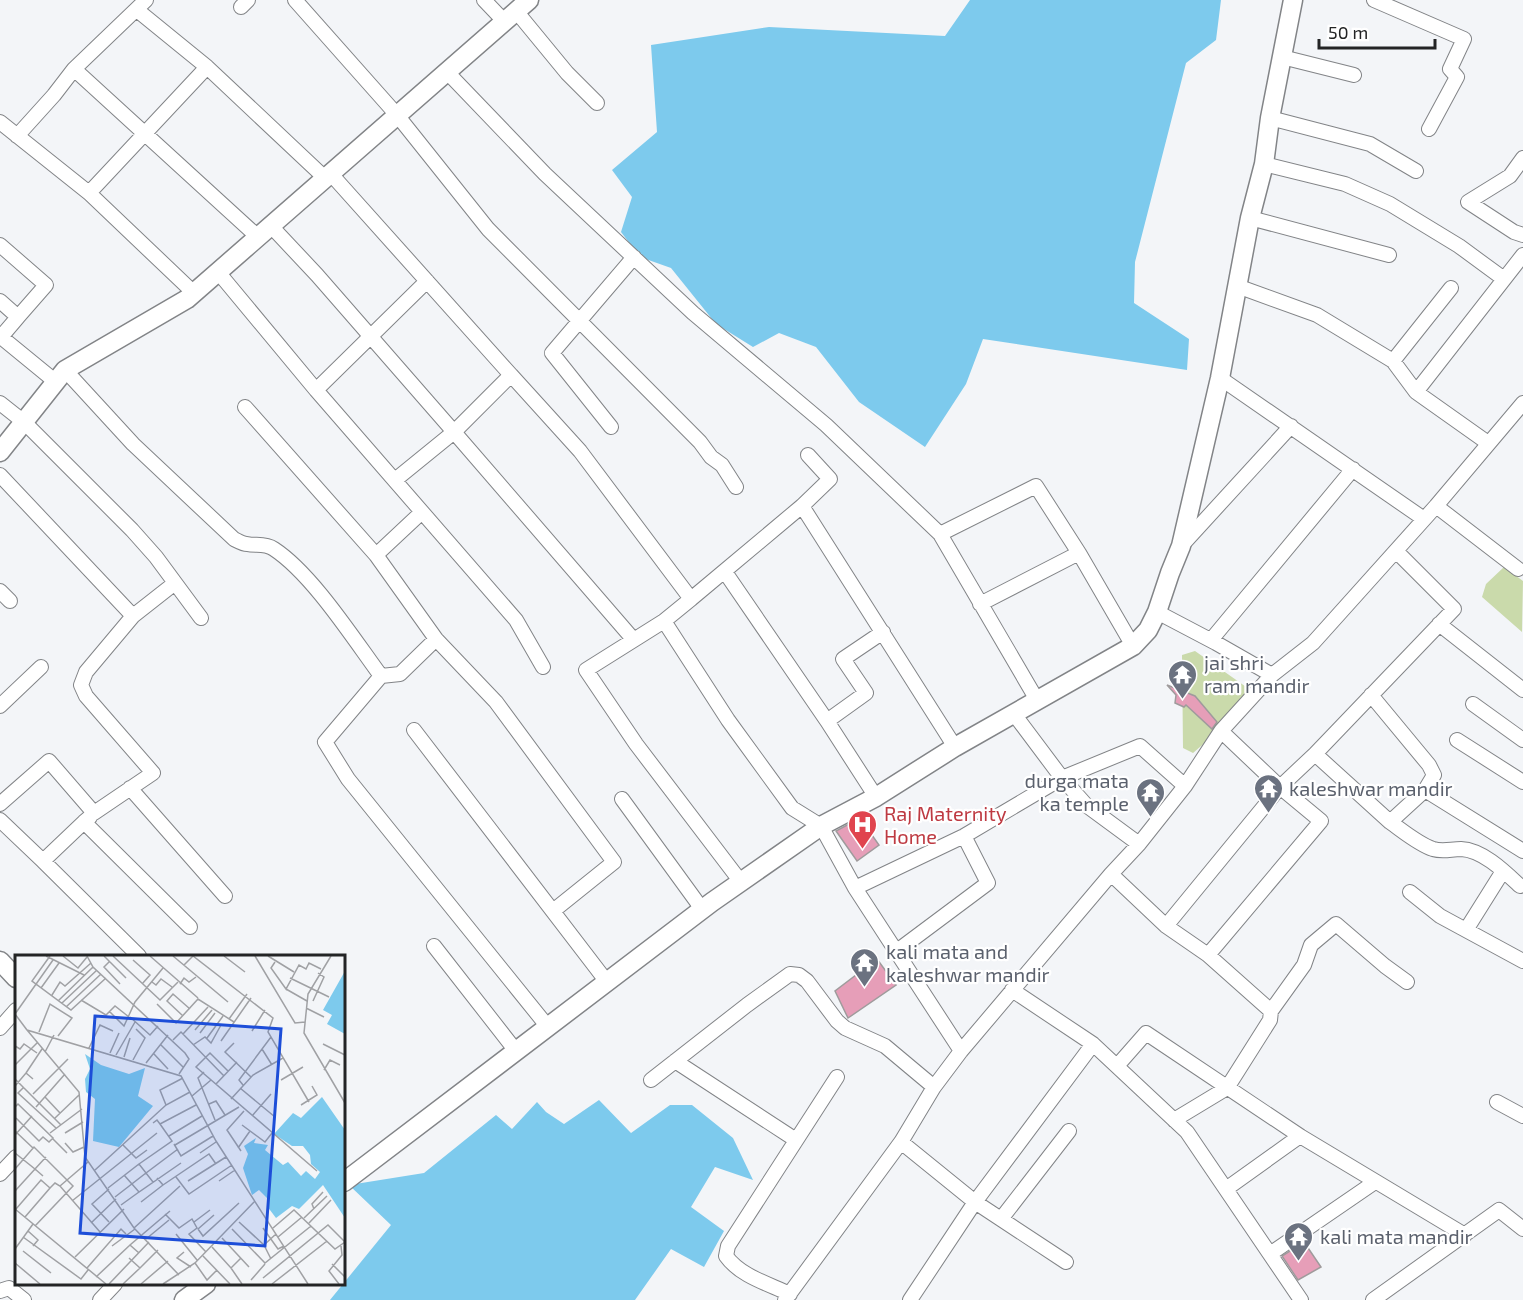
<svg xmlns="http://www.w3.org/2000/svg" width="1523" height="1300" font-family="'Exo 2',sans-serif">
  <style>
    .green { fill: #cadaab }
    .water { fill: #7dcaed }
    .building { fill: #e69eb8; stroke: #9f9b9c; stroke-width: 1.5 }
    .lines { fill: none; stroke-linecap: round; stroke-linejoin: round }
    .street-casing { stroke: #828487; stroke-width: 16 }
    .secondary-casing { stroke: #828487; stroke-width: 21 }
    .street { stroke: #fff; stroke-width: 14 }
    .secondary { stroke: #fff; stroke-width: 18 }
    .labels { text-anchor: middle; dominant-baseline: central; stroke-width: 4.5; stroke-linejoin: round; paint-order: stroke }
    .worship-label { font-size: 20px; fill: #5b616d; stroke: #fff; text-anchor: start }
    .health-label { font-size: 20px; fill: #be3a42; stroke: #fff; text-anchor: start }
    .inset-road { fill: none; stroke: #a0a1a4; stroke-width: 1.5 }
    .view { fill: #1d4ed8; fill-opacity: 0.15; stroke: #1d4ed8; stroke-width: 3 }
    .inset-edge { fill: none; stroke: #232425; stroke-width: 3 }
  </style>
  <rect width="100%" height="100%" fill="#f3f5f8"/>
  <path class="green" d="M1504,567L1523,581L1522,632L1482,597L1486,584Z
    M1195,651L1259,696L1193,753L1183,748L1182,655Z"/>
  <path class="water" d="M970,0H1221L1216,40L1186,63L1135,262L1134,303L1189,339L1187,370L983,339L966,384L925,447L859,402L816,347L779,333L753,347L716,324L671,268L640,257L621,232L632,197L612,170L657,132L651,45L769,27L945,36Z
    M599,1100L631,1133L670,1105H692L733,1138L753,1180L715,1167L691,1207L724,1231L704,1267L671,1249L635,1300H330L391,1225L349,1185L424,1173L496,1115L512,1129L537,1102L546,1112L564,1124Z"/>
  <path class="building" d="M1167,685L1195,696L1217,722L1212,729L1186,705L1184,707L1175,703L1176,695Z
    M860,818L879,845L857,861L836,831Z
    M877,959L896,985L848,1018L835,991Z
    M1304,1242L1321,1267L1298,1280L1282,1256Z"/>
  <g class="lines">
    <defs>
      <path id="street" d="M295,0L397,115L488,229L700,442L711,457L722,465L736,487
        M484,0L504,21
        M1374,0L1464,39L1450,69L1457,77L1429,129
        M241,7L248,0
        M137,10L207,67
        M516,11L567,73L597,103
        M1282,57L1354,75
        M74,69L258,237
        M447,72L545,174L693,313L826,425L940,534L1037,700
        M1270,118L1370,144L1416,171
        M0,122L89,193L194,293
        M17,136L54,95L74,69L146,0
        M1523,158L1510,176L1468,202L1514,232L1523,235
        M1264,164L1345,184L1390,204L1459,246L1504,279
        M331,174L511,375L454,432L633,639
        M89,193L207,67L325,178
        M1250,218L1389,255
        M271,226L317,275L454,432L395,480
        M0,245L46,285L18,317
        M218,272L316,390
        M427,281L316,390L516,620L543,667
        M1237,286L1317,315L1393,361L1451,288
        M0,301L18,317L1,337L56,382
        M1393,361L1416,392
        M65,370L133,444L234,539C238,541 243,544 247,544C256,546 265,543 274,549C312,574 353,638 381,676
        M511,375L580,451L691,599L802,506
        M1220,378L1424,519
        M0,403L24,422L132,530L156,557L201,618
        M245,407L376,555L422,512
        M611,427L552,353L634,257
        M1488,443L1416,392L1523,255
        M808,455L830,479L802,506L955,747
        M0,475L133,616
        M1436,506L1518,569
        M940,534L1036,486L1079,553L1133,646
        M1183,544L1291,426
        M376,555L436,639L496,702L614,862L553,911
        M725,572L827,721L876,797
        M0,591L10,601
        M691,599L664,621L586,670L636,744L741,882
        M980,604L1079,553
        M1157,612L1216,643L1272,675L1313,643L1436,506L1523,403
        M664,621L728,720L792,808L821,826L855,888L961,1051
        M1439,624L1523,690
        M436,639L400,674L381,676L325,742L348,779L548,1027
        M1211,640L1353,469
        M1371,695L1429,765L1434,775L1425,790L1390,822C1403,831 1418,844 1433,849C1443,852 1451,849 1461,849C1483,850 1505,872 1520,886
        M1473,704L1523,740
        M0,706L41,667
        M1014,714L1062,778L1086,805L1139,844
        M827,721L866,693L843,659L883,632
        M414,730L607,982
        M1221,731L1272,675
        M1457,740L1523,782
        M1315,754L1390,822
        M130,788L225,896
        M1425,790L1523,851
        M622,799L702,909
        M0,804L49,761L94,813L153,773L86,696L81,685L86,672L133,616L175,583
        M90,817L84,822L190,927
        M0,820L43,861
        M84,822L43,861L139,956
        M1111,874L1166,926L1208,955L1271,1011
        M855,888L964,836L1062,778L1140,746L1185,786
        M1410,892L1440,916L1523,961
        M1166,926L1280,787L1315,754L1454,609L1396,551
        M1466,930L1503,871
        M434,946L516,1051
        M897,951L988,883L964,836
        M1012,990L1093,1044L1187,1132L1301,1300
        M0,1028L16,1010
        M675,1061L796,1140
        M1117,1066L1146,1033L1300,1136L1465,1235
        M651,1080L747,1005L790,974L799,975L807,981L837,1021L845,1028L885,1046L934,1087
        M1497,1102L1523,1116
        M1174,1120L1227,1088L1270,1020L1271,1011L1304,965L1311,945L1336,924L1385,966L1407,982
        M901,1142L975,1202L1066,1262
        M0,1174L16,1157
        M1226,1189L1300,1136
        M1001,1219L1069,1131
        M1270,1254L1375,1182
        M0,1291L9,1288L24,1300
        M790,1294C769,1284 740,1276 726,1256L728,1246L837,1077
        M100,1300L115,1284
        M785,1300L901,1142L934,1087L961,1051L1111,874L1139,844L1185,786L1221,731L1280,787L1321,821L1208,955
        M910,1300L975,1202L1093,1044
        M1373,1300L1499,1210L1523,1229"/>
      <path id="secondary" d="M0,452L65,370L187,299L529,0
        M0,961L16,978
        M344,1182L712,902L821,826L876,797L955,747L1133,646L1148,630L1157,612L1170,573L1181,546L1220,378L1250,218L1264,164L1270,118L1293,0
        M184,1300L206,1284"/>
    </defs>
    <use href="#street" class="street-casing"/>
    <use href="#secondary" class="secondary-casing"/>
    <use href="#street" class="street"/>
    <use href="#secondary" class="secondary"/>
  </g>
  <defs>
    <symbol id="temple-pin" viewBox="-11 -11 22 30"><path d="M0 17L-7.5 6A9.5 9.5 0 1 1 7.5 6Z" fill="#6b7280" stroke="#fff"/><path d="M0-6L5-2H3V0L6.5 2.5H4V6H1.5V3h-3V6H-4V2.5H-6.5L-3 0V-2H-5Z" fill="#fff"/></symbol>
    <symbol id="hospital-pin" viewBox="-11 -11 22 30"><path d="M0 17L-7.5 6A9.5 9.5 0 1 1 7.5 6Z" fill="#e0444e" stroke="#fff"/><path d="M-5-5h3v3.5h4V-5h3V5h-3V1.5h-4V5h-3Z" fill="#fff"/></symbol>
  </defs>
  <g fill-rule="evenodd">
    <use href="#temple-pin" x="1166" y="658" width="33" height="45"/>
    <use href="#temple-pin" x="1252" y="772" width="33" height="45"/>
    <use href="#temple-pin" x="1134" y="776" width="33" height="45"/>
    <use href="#hospital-pin" x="846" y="808" width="33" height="45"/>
    <use href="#temple-pin" x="848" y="946" width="33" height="45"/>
    <use href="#temple-pin" x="1282" y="1220" width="33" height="45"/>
  </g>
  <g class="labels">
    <g class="worship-label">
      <text x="1204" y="662">jai shri<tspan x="1204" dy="23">ram mandir</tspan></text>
      <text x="1129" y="780" text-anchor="end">durga mata<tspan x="1129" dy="23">ka temple</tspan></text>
      <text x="1289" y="788">kaleshwar mandir</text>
      <text x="886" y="951">kali mata and<tspan x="886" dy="23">kaleshwar mandir</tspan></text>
      <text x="1320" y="1236">kali mata mandir</text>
    </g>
    <g class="health-label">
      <text x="884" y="813">Raj Maternity<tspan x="884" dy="23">Home</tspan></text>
    </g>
  </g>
  <g transform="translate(15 955)">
    <rect width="330" height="330" fill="#f3f5f8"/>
    <path d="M330,16V79L312,69L317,60L308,55ZM70,99L86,110L114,119L130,113L123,141L138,151L104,192L78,186L80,144L71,137L70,124L75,114ZM307,142L330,175V263L308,230L284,254L277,251L261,263L252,251L254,245L244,235L237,240L228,213L233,199L229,191L241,183L239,188L253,190L250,195L268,210L273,207L286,221L291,216L300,224L305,217L296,209L295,200L288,191H277L259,179L278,158L286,163Z" fill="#7dcaed"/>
    <path class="inset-road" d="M31,1L69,20M35,1L17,26L56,55L91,23M48,1L63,13L72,2M72,1L78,12L170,98L174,104L164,119M89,1L111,23M98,1L145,45L163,27M135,1L183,43M158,1L213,47M209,1L230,17M240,1L280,68L290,67M253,1L279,17M316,1L293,39L289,78L330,148M118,5L135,20L127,29M95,6L89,12L105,29M260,7L256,13L271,34L284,10L291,14L294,8L306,14M169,10L178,1L258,63L253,77L294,147M275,23L314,42M137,27L141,30L146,24L157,32M165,29L169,23L174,27L181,22M26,33L44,8M271,34L292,46M37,40L45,27L50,31L76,8M66,45L91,60L100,51L114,62M43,46L78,12M298,46L309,22L303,18M47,48L82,15M142,49L161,68L183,44L219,67M51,52L86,19M291,53L309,62M94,56L109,71L120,47L148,13M0,59L12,75L166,121L201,186L293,329M0,59L38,5M168,61L152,46L158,39L175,54M115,62L135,80L143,71M214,64L232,39M12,75L64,137L70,202L119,273L164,320M180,75L197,55M237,76L250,55M24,77L35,49L57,63L43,81M185,78L200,58M168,79L193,52M192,83L208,61M158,85L166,77L209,121M206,86L236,43M219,88L210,97L236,122M308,89L330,100M146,90L168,112M178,90L190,82L196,88L206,70M0,91L5,94L9,89L22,98M74,93L85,70L98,76M247,94L257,110M30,97L39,80M95,98L104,78M139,99L153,114M101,100L120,67M109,102L115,83M118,105L130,83L121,74M131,108L153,80M0,110L22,88M309,115L315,105L325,110M213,116L195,98L181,112L302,216M189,117L183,123L200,165M11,118L27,94M0,124L46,170M266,125L288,112M201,129L222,107M228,130L224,125L256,82M0,131L11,118L18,124M9,132L3,138L41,173M225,133L260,162M18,139L53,104M177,141L196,125M30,142L45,158M216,144L238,120L268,103M194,149L201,146L210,160M151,150L145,135L168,123M286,150L302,140L297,131M0,152L3,149L38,183L34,187L28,182L24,186L1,163M21,152L50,119M237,161L256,139M40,163L64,140M138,168L142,165L145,169L181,150M227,170L250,187L257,178M0,176L18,193M35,178L67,154M50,178L68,167M0,180L17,161M154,181L187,161M38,184L52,198M50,188L58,197L69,192M159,189L166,201L198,181M108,190L121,203L132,195M160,190L224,152M223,193L235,176M226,196L212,175L229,156M0,198L20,214L31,202M185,198L201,187M124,209L157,186L145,169M0,214L19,192L58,231L20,271M80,215L151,150L175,137M109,220L124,237L166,208M161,222L174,239L217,210M173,226L211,202M204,226L220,215M148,230L194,199L201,209M45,231L73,207M35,233L40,228L45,231L85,277M93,233L124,209L131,218L163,194M0,236L20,214L28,221M100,242L131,218L138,227M57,246L142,178M126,247L148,230L142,223M106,250L124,237M0,254L91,329M1,254L26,225L35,233L10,262M299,254L297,249L308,237M150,259L164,273L177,264L182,273L174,279L191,297M289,263L312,241M94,267L77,249L94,234M179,267L195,255M224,267L249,290M76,268L101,244M294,268L316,245M119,273L165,231M248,273L263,294L269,291M258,273L279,255L320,294L330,287M183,274L188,281L224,248M183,274L199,260M217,274L250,308L296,271M13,276L23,285L18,291M161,279L182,305M8,282L66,324L73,315M263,282L287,262M207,283L234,312M131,284L154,265M97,291L120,274M197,292L216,313L226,303M0,294L18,269M8,296L36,318M169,297L162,303L176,312M124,298L115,290L155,256M188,301L215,329M60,302L109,254M114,303L125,313L143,295M256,304L249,290L261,279M0,308L25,329M180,308L192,325L202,315M317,309L330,322M72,313L106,274L111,279M216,313L227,329M81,322L115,290M248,323L313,270L330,287M236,325L250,309M94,329L134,287M108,329L125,313M126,329L153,306M148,329L180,308L240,246M257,329L312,286M324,329L314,316L327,300L326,291"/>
    <path class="view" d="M80,61L266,74L250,291L65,278Z"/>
    <rect width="330" height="330" class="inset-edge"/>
  </g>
  <path d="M1319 39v9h116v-9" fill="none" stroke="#232425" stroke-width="3"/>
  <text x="1328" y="39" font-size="18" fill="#232425" stroke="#ffffff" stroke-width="4.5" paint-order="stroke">50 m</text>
</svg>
